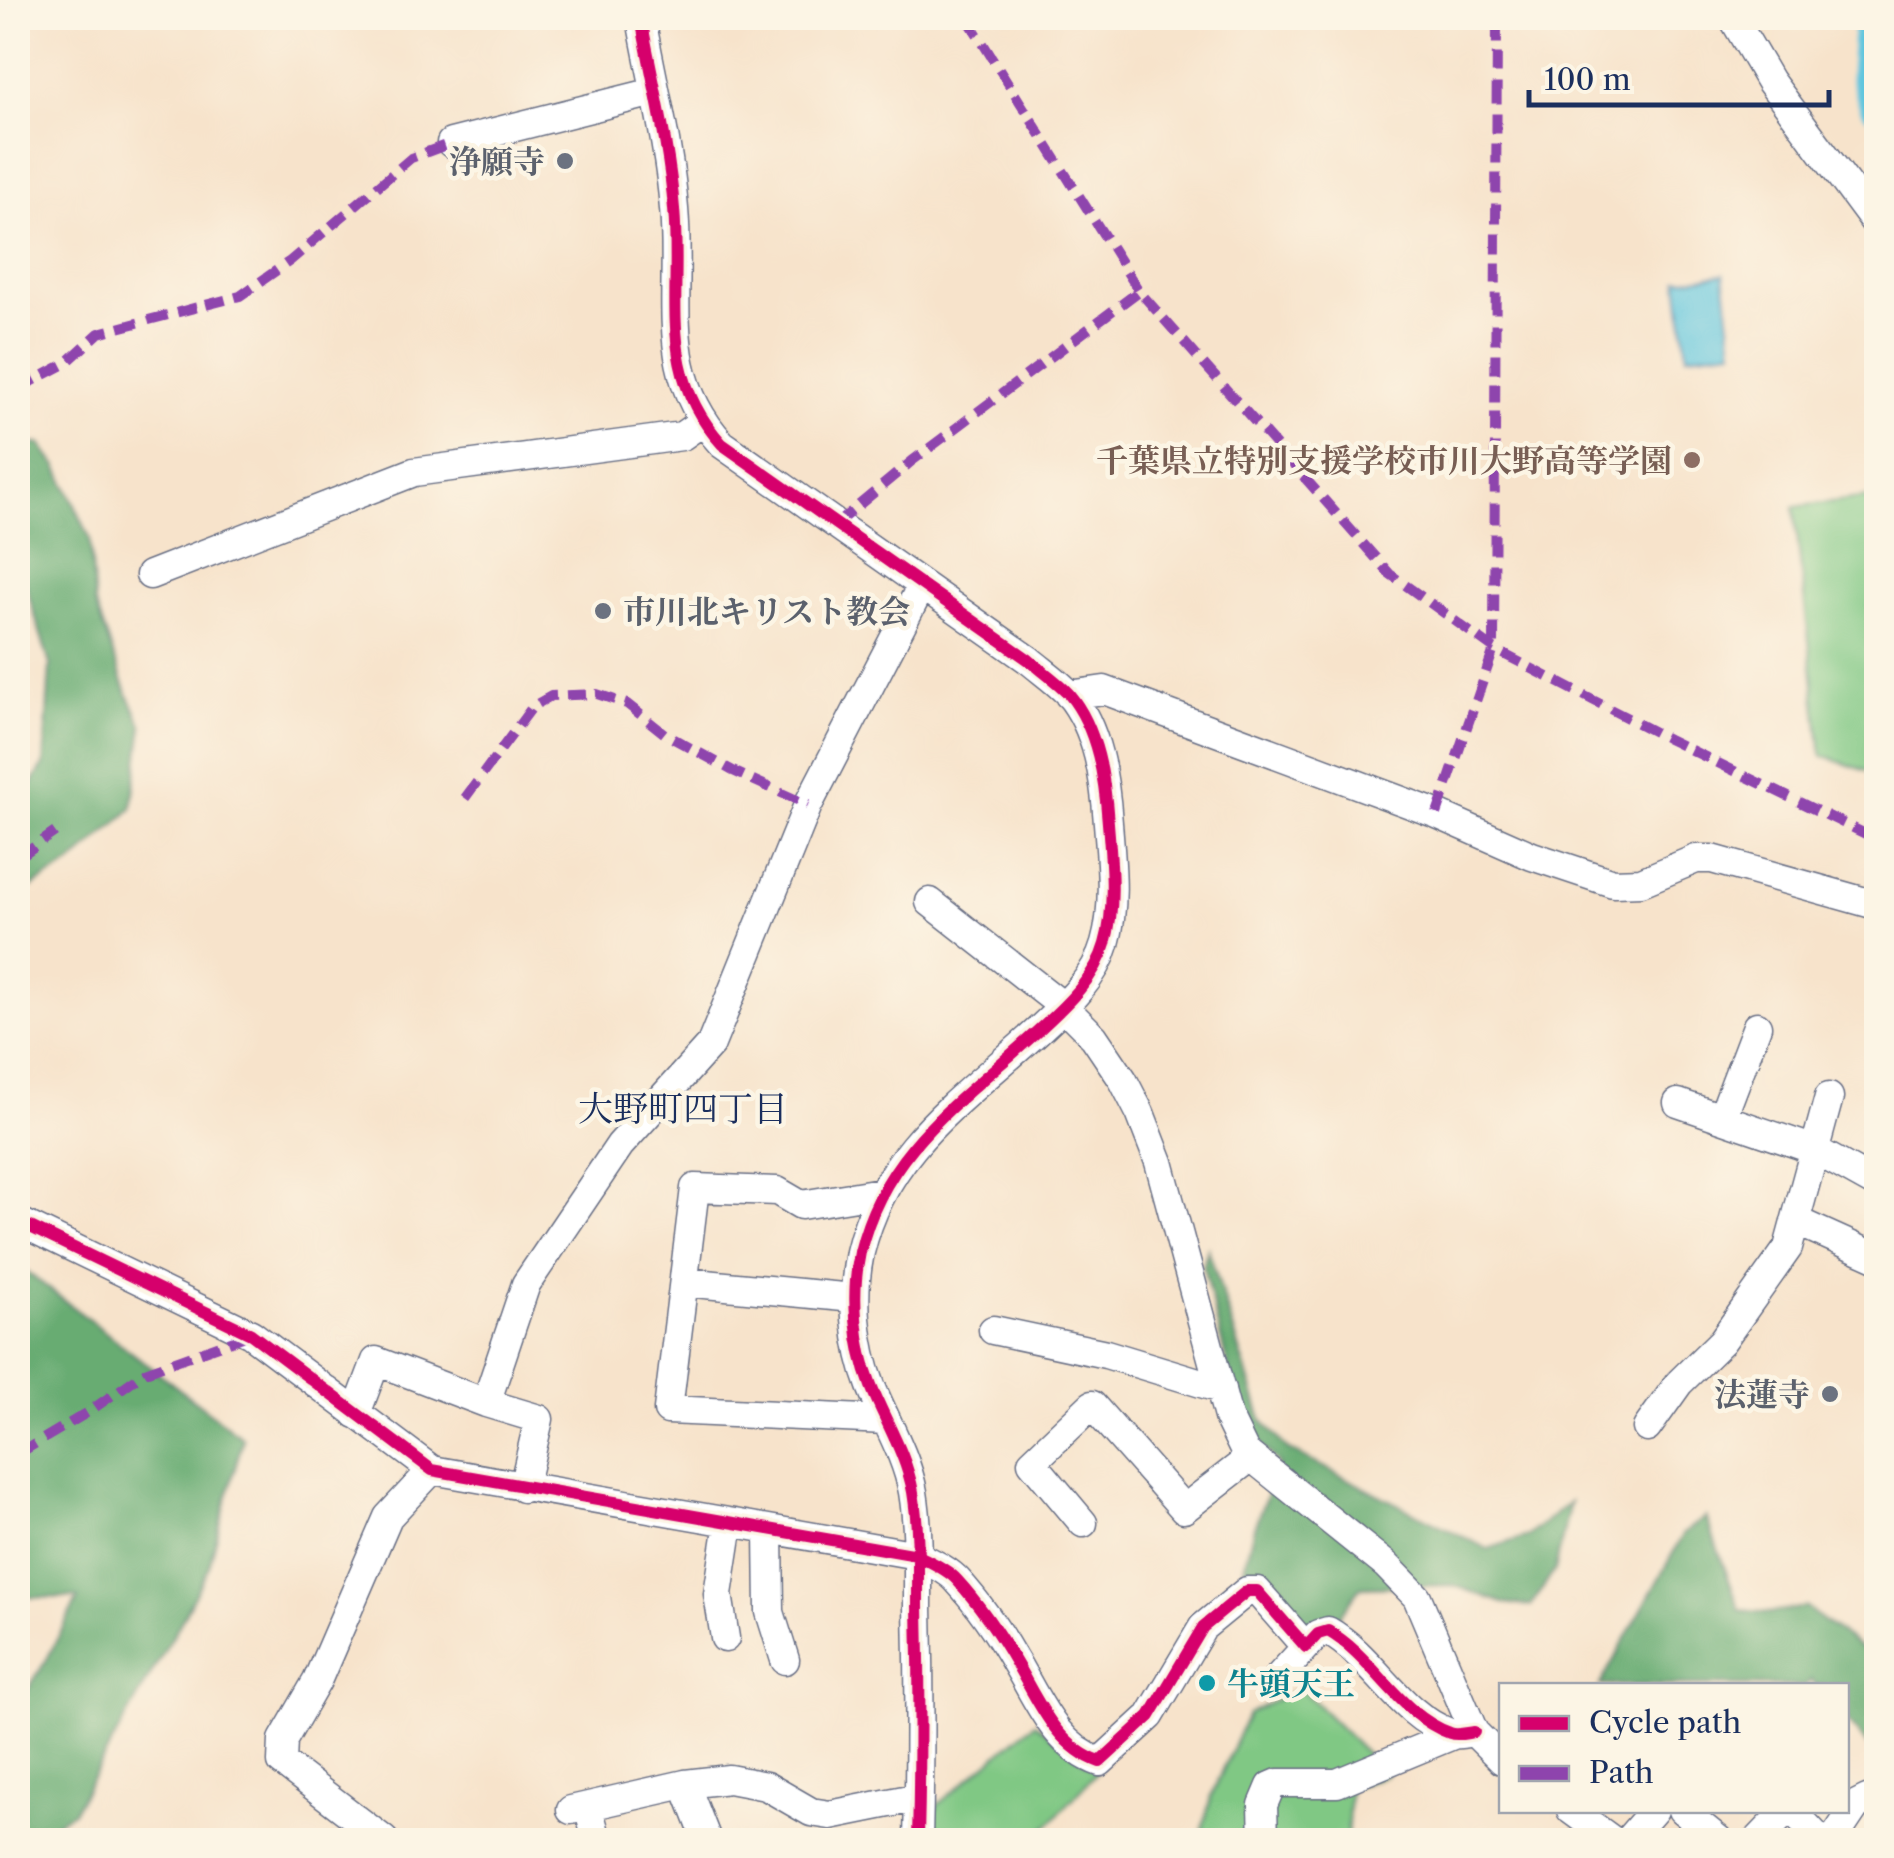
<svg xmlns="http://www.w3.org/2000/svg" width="1894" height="1858" font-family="'Libre Caslon Text','Noto Serif JP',serif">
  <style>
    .green { fill: #80c884; stroke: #4e7c71; stroke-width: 2.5 }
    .forest { fill: #68ac72; stroke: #426e68; stroke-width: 2.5 }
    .water { fill: #61c6de; stroke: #3e7a9e; stroke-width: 2.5 }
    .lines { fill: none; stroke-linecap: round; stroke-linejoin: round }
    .river { stroke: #61c6de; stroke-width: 35 }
    .minor-casing { stroke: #686e84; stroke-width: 31 }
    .minor { stroke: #fff; stroke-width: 28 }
    .quiet { stroke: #8e44ad; stroke-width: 10; stroke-dasharray: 20 10; stroke-linecap: butt }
    .cycleway-casing { stroke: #fcf5e5; stroke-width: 19 }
    .cycleway { stroke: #d6006c; stroke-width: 12 }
    .worship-dot { fill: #6b7280; stroke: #fcf5e5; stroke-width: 4 }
    .education-dot { fill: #8d6e63; stroke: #fcf5e5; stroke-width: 4 }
    .culture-dot { fill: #0f9aa8; stroke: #fcf5e5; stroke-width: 4 }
    .labels { text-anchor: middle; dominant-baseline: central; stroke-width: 9; stroke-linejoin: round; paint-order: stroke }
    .worship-label { font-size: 32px; font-weight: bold; fill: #5b616d; stroke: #fcf5e5; text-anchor: end }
    .education-label { font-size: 32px; font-weight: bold; fill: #785e54; stroke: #fcf5e5; text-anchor: end }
    .culture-label { font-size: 32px; font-weight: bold; fill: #0d838f; stroke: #fcf5e5; text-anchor: start }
    .neighbourhood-label { font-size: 35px; fill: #1b2f5e; stroke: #fcf5e5 }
  </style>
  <rect width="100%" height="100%" fill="#fcf5e5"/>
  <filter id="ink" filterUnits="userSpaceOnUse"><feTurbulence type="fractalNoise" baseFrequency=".01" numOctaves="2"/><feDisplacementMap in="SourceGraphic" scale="20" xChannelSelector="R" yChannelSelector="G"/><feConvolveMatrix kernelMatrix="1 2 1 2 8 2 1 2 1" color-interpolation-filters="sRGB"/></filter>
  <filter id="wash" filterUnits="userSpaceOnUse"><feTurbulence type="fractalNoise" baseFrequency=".0048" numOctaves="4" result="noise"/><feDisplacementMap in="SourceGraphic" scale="40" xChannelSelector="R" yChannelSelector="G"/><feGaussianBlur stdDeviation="2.25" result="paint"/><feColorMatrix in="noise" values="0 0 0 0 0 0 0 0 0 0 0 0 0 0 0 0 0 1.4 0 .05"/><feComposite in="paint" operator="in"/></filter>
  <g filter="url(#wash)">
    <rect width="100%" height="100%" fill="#f7e3cb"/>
    <path class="green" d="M1876,496V774L1822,756L1794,507Z
      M1300,1688L1387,1774L1350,1789L1347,1840H1200L1211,1797L1248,1714Z
      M1035,1723L1097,1772L1035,1840H934L936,1806Z"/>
    <path class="forest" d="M18,444H40L57,466L90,538L95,604L127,693L143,726L132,809L71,864L18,895V799L27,792L44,764L50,665L18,560Z
      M1208,1249L1262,1420L1287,1449L1488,1549L1528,1536L1570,1502L1555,1570L1531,1606L1503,1603L1453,1585L1361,1587L1328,1631L1302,1630L1244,1568L1254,1527L1279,1465L1241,1421L1203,1266Z
      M18,1265L243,1438L209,1566L179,1625L74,1810L33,1840H18V1705L47,1659L78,1598L18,1597Z
      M1706,1517L1740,1610L1771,1613L1805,1607L1876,1659V1755L1847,1721L1846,1686L1816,1685L1811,1680L1804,1686L1600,1685L1684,1533Z"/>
    <path class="water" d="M1724,274L1733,350L1687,355L1678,280Z"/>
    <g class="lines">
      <path class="river" d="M1871,18L1867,75L1876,103"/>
    </g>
  </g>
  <g filter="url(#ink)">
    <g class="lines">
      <defs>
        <path id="minor" d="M641,18C652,80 669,145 674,209C682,297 656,372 722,444L1029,660C1042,671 1058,682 1069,694C1098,729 1105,780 1108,823C1111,861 1116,906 1105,944C1096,977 1067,1004 1042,1027C967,1097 885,1146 860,1252C851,1295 855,1345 871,1386C885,1421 906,1454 913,1492C919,1529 918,1568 918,1606C920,1684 920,1762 918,1840
          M1733,18L1770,81L1876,224
          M451,143L654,92
          M150,575L414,472L682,436L702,422
          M1069,695L1104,690L1437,814L1532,856L1613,883L1641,882L1696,859H1712L1876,905
          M930,902L1064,1007L1094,1037L1123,1080L1140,1113L1159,1162L1228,1417L1245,1452L1386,1565L1417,1597L1474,1732L1502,1760
          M1678,1103L1815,1150L1876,1184
          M1722,1118L1757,1026
          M881,1192L801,1205L777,1191L695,1188L668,1410L886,1420
          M18,1221L251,1334L432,1470L917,1555C930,1562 947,1569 957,1580C979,1604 1000,1635 1016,1663C1038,1700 1056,1747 1100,1762L1150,1716L1203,1627L1247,1591H1257L1306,1647L1318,1634L1328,1631C1374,1657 1399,1715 1450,1733C1457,1736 1466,1733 1474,1732
          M1796,1221L1876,1257
          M684,1282L854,1298
          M993,1330L1106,1354L1221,1389
          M356,1414L376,1361L486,1403
          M1647,1428L1679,1383L1722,1341L1788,1248L1829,1097
          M523,1488L539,1419L486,1403L526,1284L620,1145L711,1044L808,805L922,585
          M1083,1523L1032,1462L1092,1405L1184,1509L1251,1457
          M769,1530L770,1612L785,1660
          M725,1638L718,1594L729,1523
          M1274,1682L1306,1647
          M685,1784L707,1840
          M588,1807L597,1840
          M571,1810L685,1784L729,1779L766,1786L811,1812L830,1815L919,1797
          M1571,1810L1612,1840
          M1682,1810L1719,1840
          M1792,1810L1820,1840
          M384,1840L282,1762L283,1740L317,1681L388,1517L432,1470
          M1264,1840L1263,1805L1271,1786L1278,1783H1337L1453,1735
          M1628,1840L1654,1810
          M1758,1840L1787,1810
          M1833,1840L1857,1804L1867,1799L1876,1805"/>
      </defs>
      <use href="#minor" class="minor-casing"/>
      <use href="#minor" class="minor"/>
      <path class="quiet" d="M967,18L1139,291L1390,574L1494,649L1668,739L1876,839
        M18,389L65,364L99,333L240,296L290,261L411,158L451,143
        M836,524L912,461L1139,291
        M465,798L533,706L551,696L597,694L627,704L665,734L733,771L808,805
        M1437,814L1494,649L1497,18
        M18,858L55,832
        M18,1075V1134
        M18,1454L90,1411L145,1372L251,1334"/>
      <defs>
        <path id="cycleway" d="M641,18C652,80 669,145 674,209C682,297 656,372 722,444L1029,660C1042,671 1058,682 1069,694C1098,729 1105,780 1108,823C1111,861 1116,906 1105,944C1096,977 1067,1004 1042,1027C967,1097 885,1146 860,1252C851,1295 855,1345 871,1386C885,1421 906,1454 913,1492C919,1529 918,1568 918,1606C920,1684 920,1762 918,1840
          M18,1221L251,1334L432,1470L917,1555C930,1562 947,1569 957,1580C979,1604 1000,1635 1016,1663C1038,1700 1056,1747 1100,1762L1150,1716L1203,1627L1247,1591H1257L1306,1647L1318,1634L1328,1631C1374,1657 1399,1715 1450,1733C1457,1736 1466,1733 1474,1732"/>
      </defs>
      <use href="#cycleway" class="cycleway-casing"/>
      <use href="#cycleway" class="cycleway"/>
    </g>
  </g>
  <g class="worship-dot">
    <circle cx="565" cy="161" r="10"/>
    <circle cx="603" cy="611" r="10"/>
    <circle cx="1830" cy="1394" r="10"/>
  </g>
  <circle class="education-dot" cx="1692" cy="460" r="10"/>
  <circle class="culture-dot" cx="1207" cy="1683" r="10"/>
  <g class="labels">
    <g class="worship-label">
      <text x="545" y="161">浄願寺</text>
      <text x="623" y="611" text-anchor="start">市川北キリスト教会</text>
      <text x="1810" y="1394">法蓮寺</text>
    </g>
    <g class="education-label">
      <text x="1672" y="460">千葉県立特別支援学校市川大野高等学園</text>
    </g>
    <g class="culture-label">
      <text x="1227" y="1683">牛頭天王</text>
    </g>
    <g class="neighbourhood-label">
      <text x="683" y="1108">大野町四丁目</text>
    </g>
  </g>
  <rect width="1894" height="1858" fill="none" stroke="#fcf5e5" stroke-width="60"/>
  <rect x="1499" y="1683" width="350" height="130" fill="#fcf5e5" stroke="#a2a6af" stroke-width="2.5"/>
  <rect x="1519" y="1716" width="50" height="15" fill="#d6006c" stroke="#a2a6af" stroke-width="2.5"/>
  <text x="1589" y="1733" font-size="30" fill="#1b2f5e">Cycle path</text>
  <rect x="1519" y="1766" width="50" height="15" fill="#8e44ad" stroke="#a2a6af" stroke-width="2.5"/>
  <text x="1589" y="1783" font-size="30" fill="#1b2f5e">Path</text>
  <path d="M1529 90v15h300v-15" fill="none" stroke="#1b2f5e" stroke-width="5"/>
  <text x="1544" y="90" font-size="30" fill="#1b2f5e" stroke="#fcf5e5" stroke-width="8" paint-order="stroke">100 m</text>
</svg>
